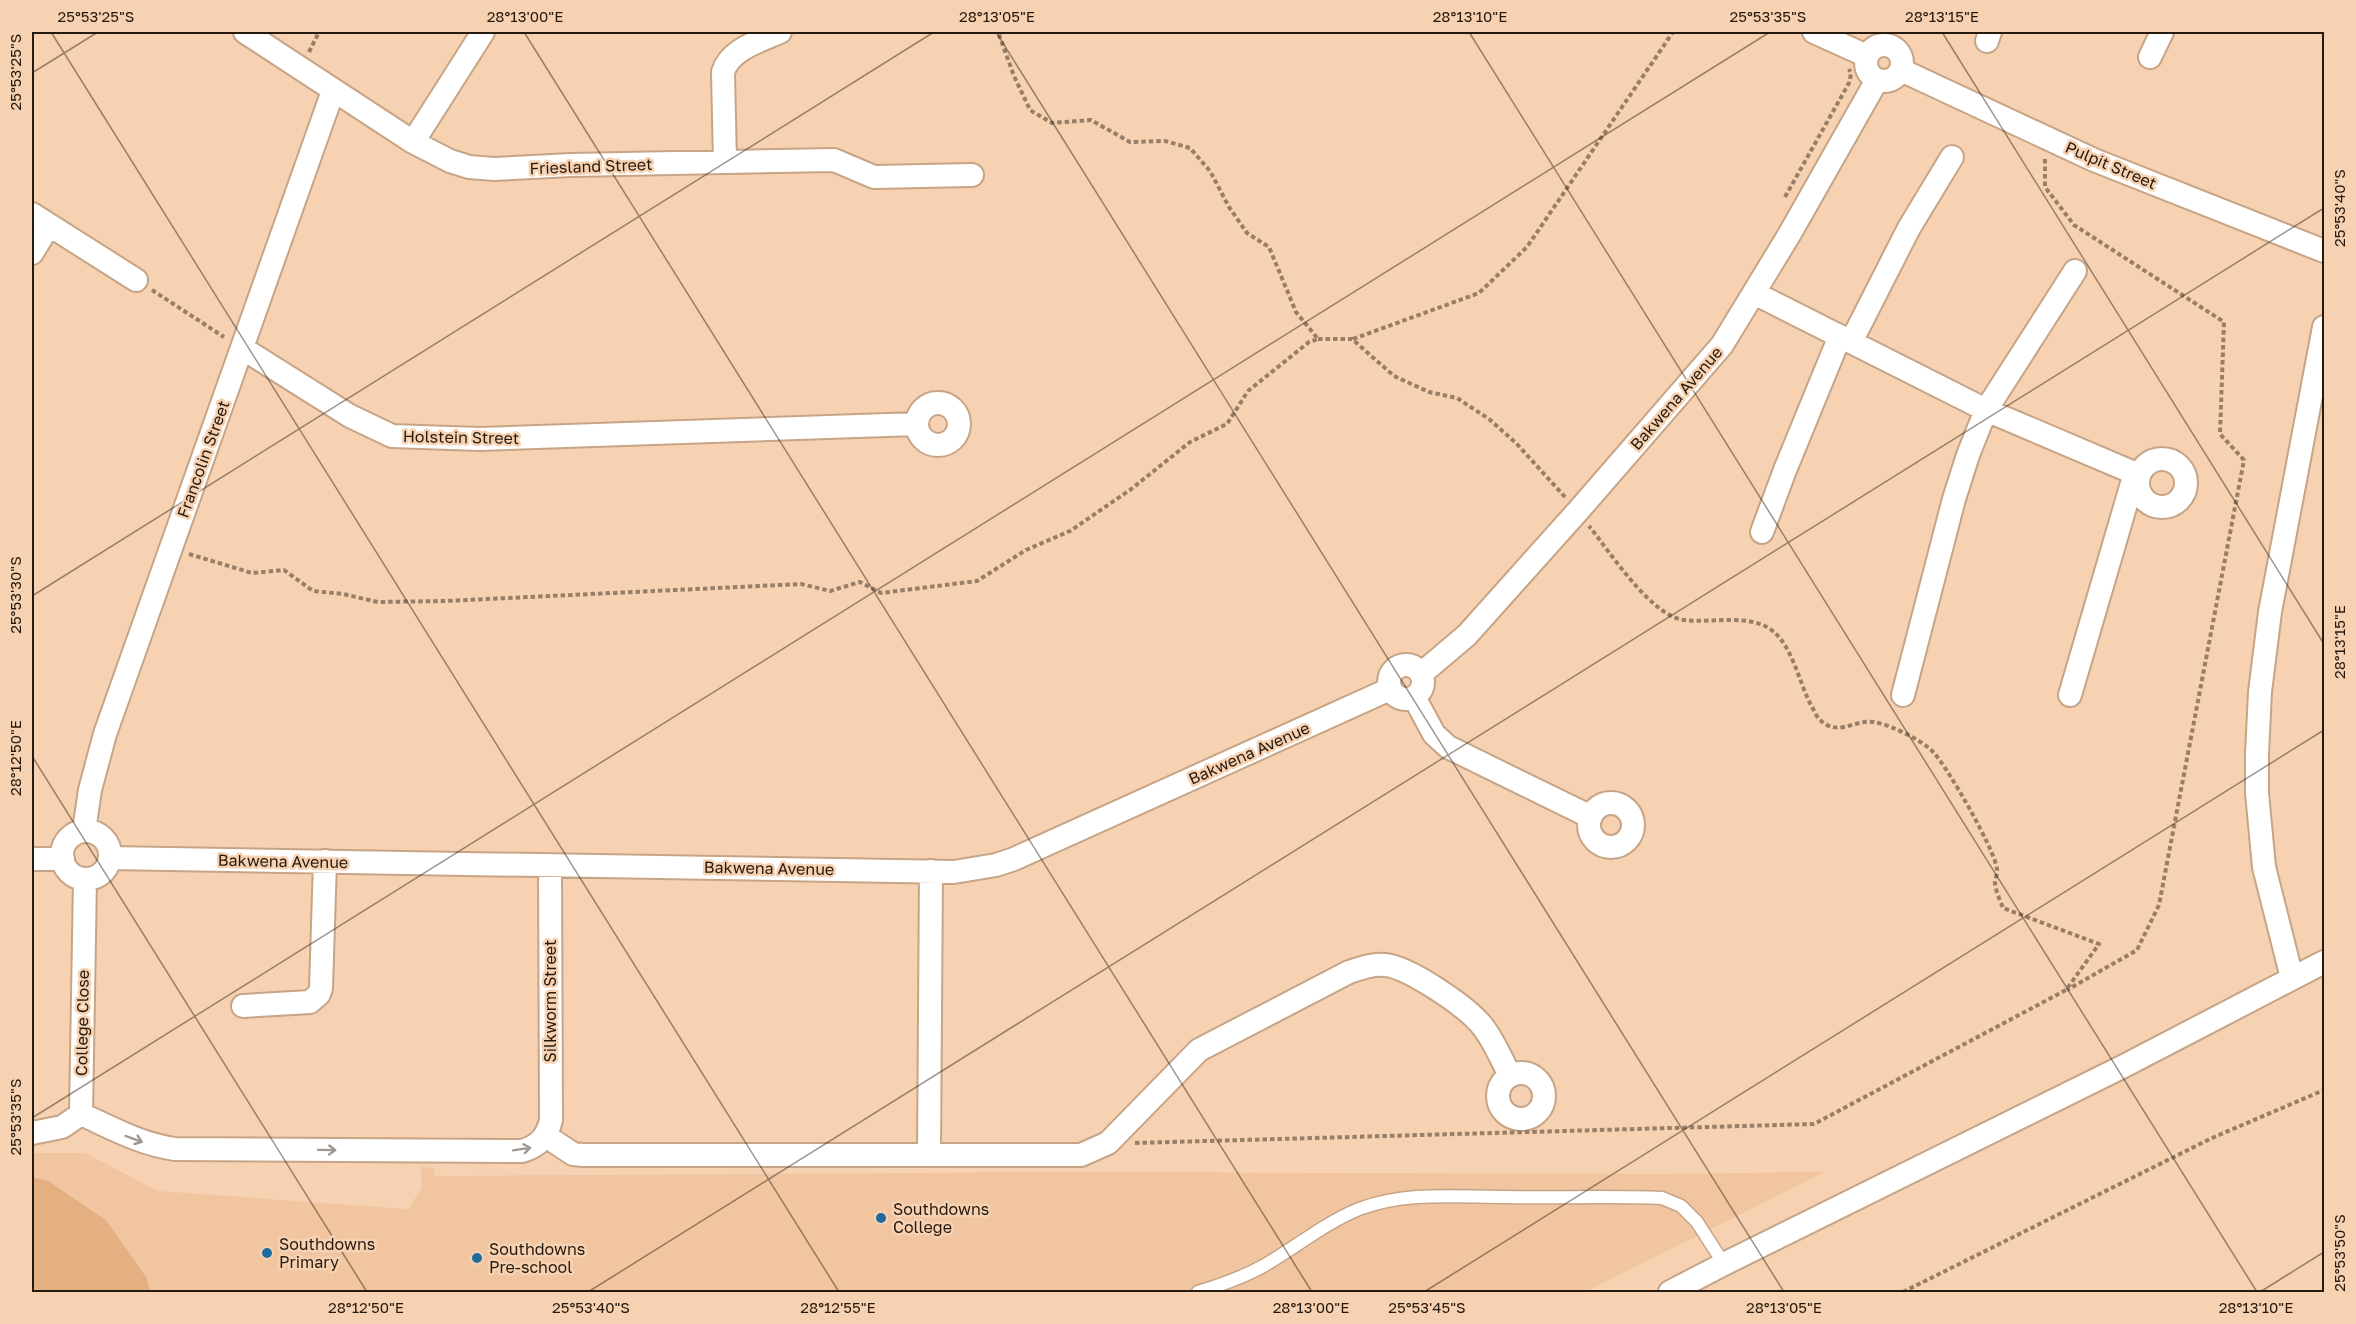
<svg xmlns="http://www.w3.org/2000/svg" width="2356" height="1324" font-family="'Golos Text',sans-serif">
  <style>
    .built { fill: #f0c5a0 }
    .green { fill: #e4af81 }
    .lines { fill: none; stroke-linecap: round; stroke-linejoin: round }
    .service-casing { stroke: #c7a485; stroke-width: 15 }
    .minor-casing { stroke: #c7a485; stroke-width: 26 }
    .path { stroke: #987e67; stroke-width: 4; stroke-dasharray: 4.5 3; stroke-linecap: butt }
    .service { stroke: #fff; stroke-width: 12 }
    .minor { stroke: #fff; stroke-width: 22 }
    .oneway { stroke: #9d9892 }
    .ticks { fill: none; stroke: #26190d; stroke-width: 1.5; stroke-opacity: 0.45 }
    .poi-dot { fill: #1d6b9e; stroke: #f7d2b2; stroke-width: 2 }
    .labels { text-anchor: middle; dominant-baseline: central; stroke-width: 5; stroke-linejoin: round; paint-order: stroke }
    .street-label { font-size: 16px; fill: #26190d; stroke: #f7d2b2 }
    .poi-label { font-size: 16px; fill: #26190d; stroke: #f7d2b2; text-anchor: start }
    .neatline { fill: none; stroke: #26190d; stroke-width: 2 }
    .ticks-label { font-size: 15px; text-anchor: middle; fill: #26190d }
  </style>
  <rect width="100%" height="100%" fill="#f7d2b2"/>
  <path class="built" d="M32,1153H85L158,1191L408,1209L422,1188L421,1167L433,1168L435,1176L1077,1172L1661,1174L1825,1172L1585,1292H32Z"/>
  <path class="green" d="M32,1177L48,1181L106,1220L146,1277L150,1292H32Z"/>
  <g class="lines">
    <defs>
      <path id="service" d="M1198,1292C1221,1285 1244,1277 1265,1265C1296,1247 1325,1223 1359,1209C1406,1191 1457,1197 1507,1197C1559,1198 1610,1196 1662,1198L1681,1206L1697,1222L1724,1264"/>
      <path id="minor" d="M245,32L413,142L450,161L469,167L494,169L571,165L834,160L874,177L972,175
        M1814,32L1867,56
        M1987,41L1990,32
        M1866 63a18 18 0 1 1 36 0a18 18 0 1 1-36 0Z
        M2150,57L2162,32
        M1901,70L2094,160L2324,251
        M413,142L483,32
        M725,162L723,72C730,49 760,41 780,32
        M32,214L136,280
        M32,253L49,225
        M1754,293L1986,410L2139,475
        M1851,342L1909,228L1952,157
        M242,348L350,416L392,436L479,439L917,424
        M917 424a21 21 0 1 1 42 0a21 21 0 1 1-42 0Z
        M2138 483a24 24 0 1 1 48 0a24 24 0 1 1-48 0Z
        M1762,532L1785,470L1840,336
        M1389 682a17 17 0 1 1 34 0a17 17 0 1 1-34 0Z
        M1421,674L1467,635L1578,511L1722,345L1789,235L1877,80
        M1903,695L1954,499L1968,455L1986,410L2075,271
        M2070,695L2135,473
        M1414,697L1434,734L1448,747L1591,817
        M1589 825a22 22 0 1 1 44 0a22 22 0 1 1-44 0Z
        M84,831L90,790L105,734L333,91
        M62 855a24 24 0 1 1 48 0a24 24 0 1 1-48 0Z
        M110,858L954,872L996,865L1014,859L1390,689
        M32,859H63
        M2292,978L2264,867L2257,793V754L2260,692L2270,612L2324,327
        M243,1006L310,1002L319,994L321,988L325,861
        M1498 1096a23 23 0 1 1 46 0a23 23 0 1 1-46 0Z
        M81,1114C112,1128 140,1144 175,1149L522,1151C539,1146 547,1137 551,1120L550,865
        M81,1114L85,879
        M32,1133L62,1127L81,1114
        M546,1136L573,1154L583,1155H1081L1108,1143L1199,1050L1349,972C1361,968 1372,964 1385,965C1409,967 1469,1008 1483,1027C1494,1041 1502,1060 1510,1076
        M929,1155L931,871
        M1670,1292L1724,1264L2124,1066L2324,962"/>
    </defs>
    <use href="#service" class="service-casing"/>
    <use href="#minor" class="minor-casing"/>
    <path class="path" d="M309,52L319,32
      M2045,159V187L2074,225L2224,322L2220,434L2244,460L2159,905L2137,950L2067,990
      M1785,197L1849,83L1851,74L1849,69
      M152,290L224,337
      M1318,339H1352L1394,376L1429,392L1457,398L1489,419L1516,443L1565,497
      M1353,339L1479,293L1527,247L1673,32
      M189,554L252,573L284,570L313,591L343,594L378,602L445,601L801,584L830,591L860,582L881,593L977,581L1026,550L1070,531L1130,490L1190,442L1227,424L1248,391L1309,342L1318,339L1296,312L1269,247L1247,233L1229,207L1210,171L1190,148L1165,141L1130,142L1091,120L1052,123L1030,110L1014,76L998,32
      M1135,1143L1814,1124L2066,990L2099,944L2003,908C2000,900 1995,890 1995,882C1995,878 1998,873 1997,869C1995,850 1948,768 1934,753C1924,741 1891,725 1874,722C1854,719 1838,738 1819,719C1816,716 1814,710 1812,707C1798,682 1792,639 1765,626C1741,615 1711,623 1684,620C1651,616 1610,552 1589,526
      M1903,1292L2212,1138L2324,1090"/>
    <use href="#service" class="service"/>
    <use href="#minor" class="minor"/>
  </g>
  <defs><path id="oneway-shaft" d="M-6 0H5M1.5-3L5.5 0L1.5 3" fill="none" stroke-width="1.6" stroke-linecap="round" stroke-linejoin="round" transform="scale(1.5)"/></defs>
  <g class="oneway">
    <use href="#oneway-shaft" transform="translate(134 1139) rotate(20)"/>
    <use href="#oneway-shaft" transform="translate(522 1149) rotate(-9)"/>
    <use href="#oneway-shaft" transform="translate(327 1150) rotate(1)"/>
  </g>
  <path class="ticks" d="M51,32L839,1292M524,32L1312,1292M996,32L1784,1292M1469,32L2257,1292M1942,32L2324,644M32,73L98,32M32,596L934,32M32,756L367,1292M32,1118L1770,32M588,1292L2324,208M1424,1292L2324,730M2260,1292L2324,1252"/>
  <g class="poi-dot">
    <circle cx="881" cy="1218" r="6"/>
    <circle cx="267" cy="1253" r="6"/>
    <circle cx="477" cy="1258" r="6"/>
  </g>
  <g class="labels">
    <g class="street-label">
      <text transform="translate(2111 165) rotate(23)">Pulpit Street</text>
      <text transform="translate(591 166) rotate(-2)">Friesland Street</text>
      <text transform="translate(1676 398) rotate(-49)">Bakwena Avenue</text>
      <text transform="translate(461 437) rotate(1)">Holstein Street</text>
      <text transform="translate(203 459) rotate(-70)">Francolin Street</text>
      <text transform="translate(1249 753) rotate(-24)">Bakwena Avenue</text>
      <text transform="translate(283 861) rotate(1)">Bakwena Avenue</text>
      <text transform="translate(769 868) rotate(1)">Bakwena Avenue</text>
      <text transform="translate(550 1001) rotate(-90)">Silkworm Street</text>
      <text transform="translate(82 1023) rotate(-89)">College Close</text>
    </g>
    <g class="poi-label">
      <text x="893" y="1209">Southdowns<tspan x="893" dy="18">College</tspan></text>
      <text x="279" y="1244">Southdowns<tspan x="279" dy="18">Primary</tspan></text>
      <text x="489" y="1249">Southdowns<tspan x="489" dy="18">Pre-school</tspan></text>
    </g>
  </g>
  <rect width="2356" height="1324" fill="none" stroke="#f7d2b2" stroke-width="66"/>
  <rect x="33" y="33" width="2290" height="1258" class="neatline"/>
  <g class="ticks-label">
    <text x="96" y="22">25°53'25"S</text>
    <text x="525" y="22">28°13'00"E</text>
    <text x="997" y="22">28°13'05"E</text>
    <text x="1470" y="22">28°13'10"E</text>
    <text x="1768" y="22">25°53'35"S</text>
    <text x="1942" y="22">28°13'15"E</text>
    <text transform="translate(16 72) rotate(-90)" y="5">25°53'25"S</text>
    <text transform="translate(2340 208) rotate(-90)" y="5">25°53'40"S</text>
    <text transform="translate(16 595) rotate(-90)" y="5">25°53'30"S</text>
    <text transform="translate(2340 642) rotate(-90)" y="5">28°13'15"E</text>
    <text transform="translate(16 758) rotate(-90)" y="5">28°12'50"E</text>
    <text transform="translate(16 1117) rotate(-90)" y="5">25°53'35"S</text>
    <text transform="translate(2340 1253) rotate(-90)" y="5">25°53'50"S</text>
    <text x="366" y="1313">28°12'50"E</text>
    <text x="591" y="1313">25°53'40"S</text>
    <text x="838" y="1313">28°12'55"E</text>
    <text x="1311" y="1313">28°13'00"E</text>
    <text x="1427" y="1313">25°53'45"S</text>
    <text x="1784" y="1313">28°13'05"E</text>
    <text x="2256" y="1313">28°13'10"E</text>
  </g>
</svg>
